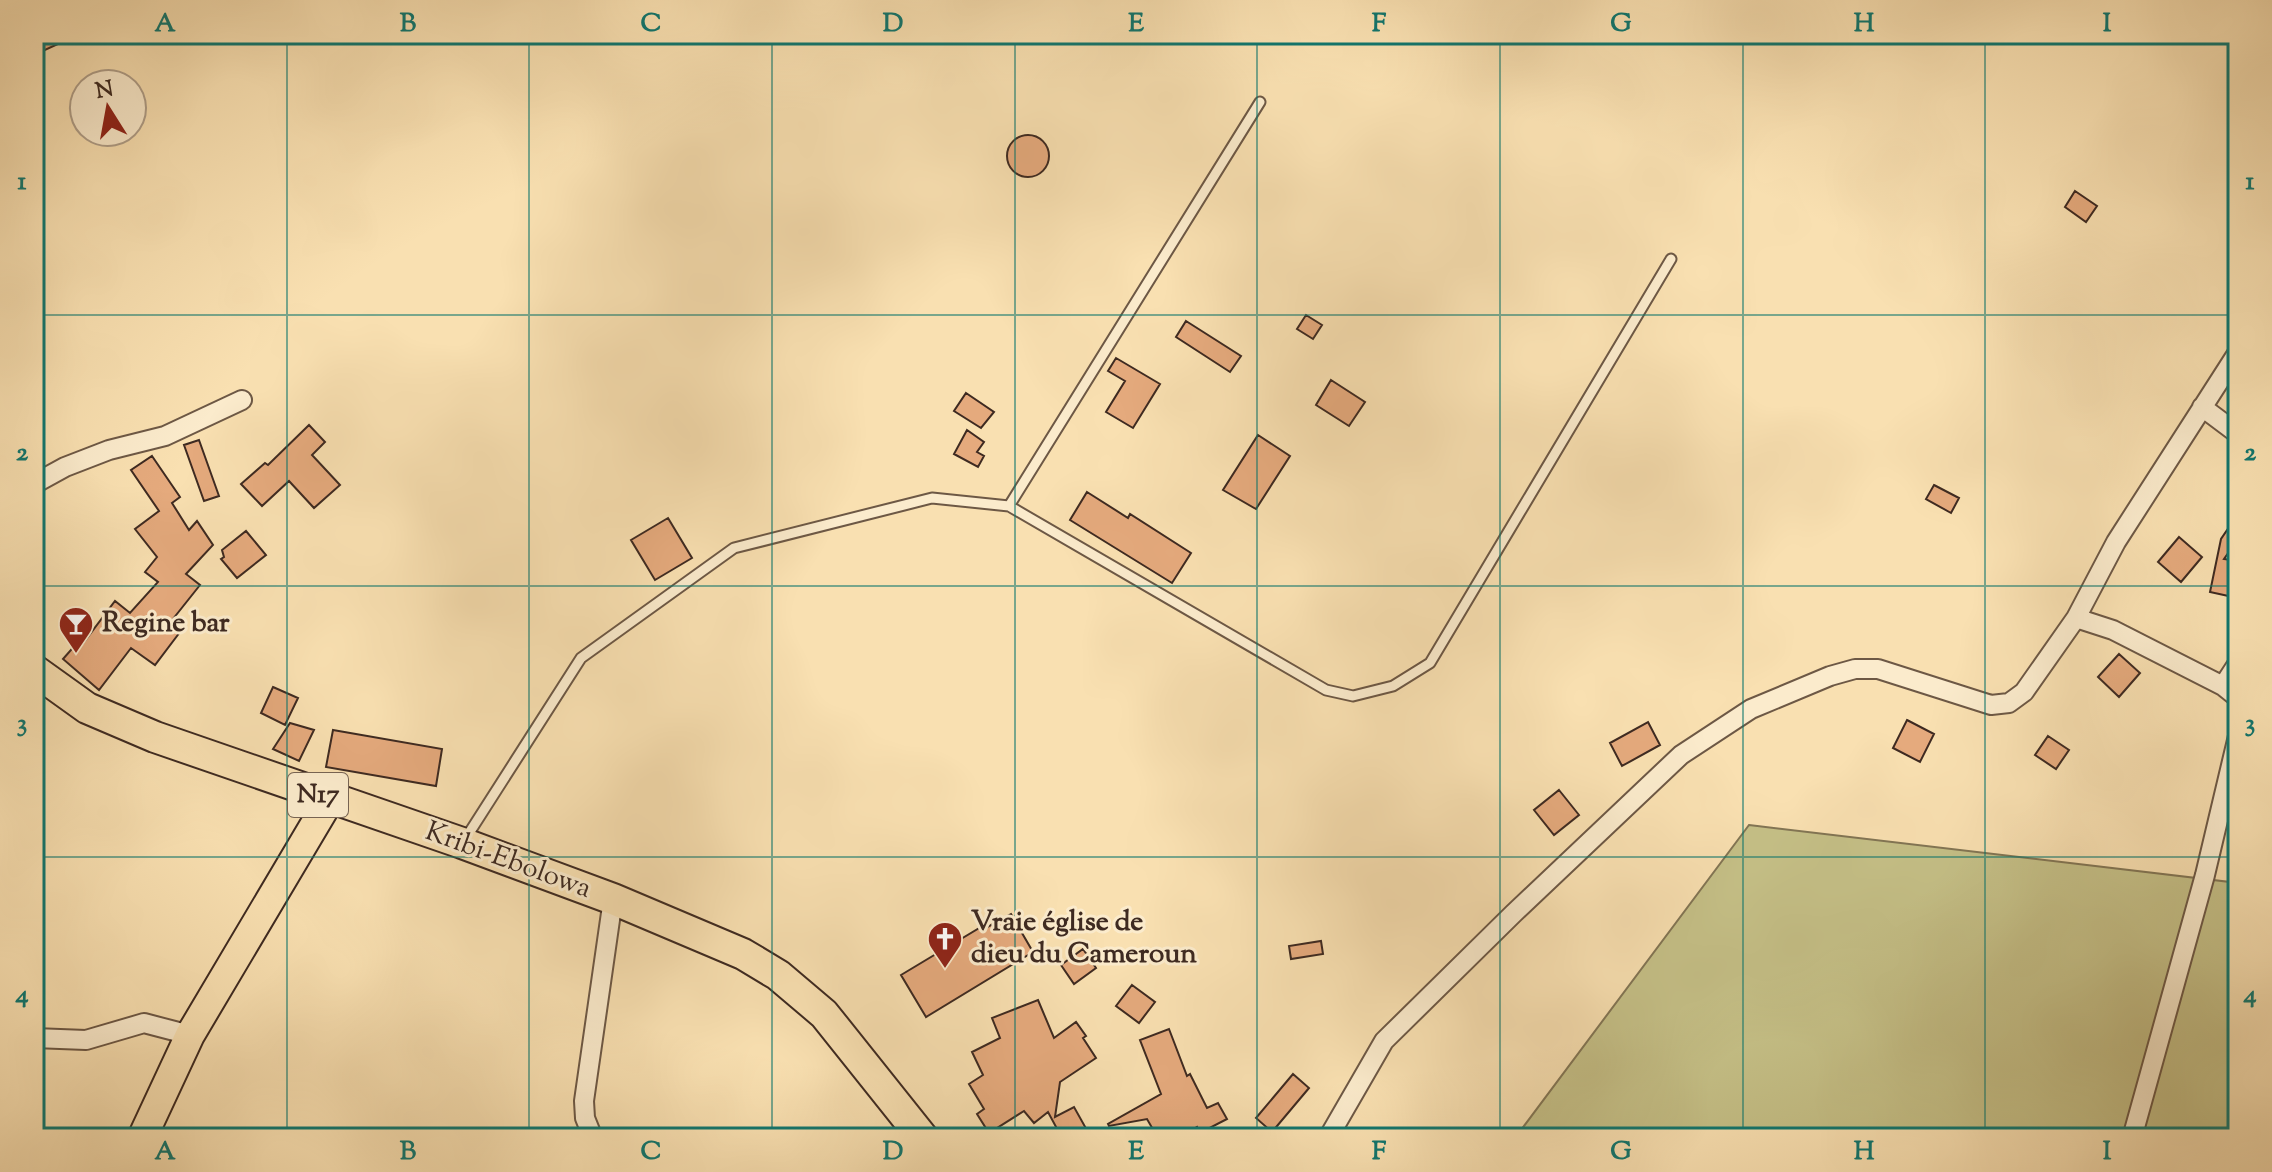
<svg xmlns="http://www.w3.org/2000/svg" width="2272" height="1172" font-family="'Sorts Mill Goudy',serif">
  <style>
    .green { fill: #c5c087; stroke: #827554; stroke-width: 2 }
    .building { fill: #e5aa7d; stroke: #3e2a21; stroke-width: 2 }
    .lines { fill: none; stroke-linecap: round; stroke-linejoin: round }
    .service-casing { stroke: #6d5845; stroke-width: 13 }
    .minor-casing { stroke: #6d5845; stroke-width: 22 }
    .primary-casing { stroke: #3e2a21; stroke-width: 32 }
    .trunk-casing { stroke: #3e2a21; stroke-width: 34 }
    .service { stroke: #fbebcc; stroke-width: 9 }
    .minor { stroke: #fbebcc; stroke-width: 18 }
    .primary { stroke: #f9e0b1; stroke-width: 28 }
    .trunk { stroke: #f9e0b1; stroke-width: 30 }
    .grid { fill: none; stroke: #0f766e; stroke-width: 2; stroke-opacity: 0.55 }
    .labels { text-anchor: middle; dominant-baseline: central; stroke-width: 6; stroke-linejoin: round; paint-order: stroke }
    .shield { fill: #fbebcc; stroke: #776454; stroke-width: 2 }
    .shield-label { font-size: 26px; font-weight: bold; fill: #3e2a21 }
    .poi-label { font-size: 28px; font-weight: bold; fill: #3e2a21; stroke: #fbebcc; text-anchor: start }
    .street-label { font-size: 28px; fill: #3e2a21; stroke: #fbebcc }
    .neatline { fill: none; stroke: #0f766e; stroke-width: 3 }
    .grid-label { font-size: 26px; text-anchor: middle; font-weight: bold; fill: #0f766e }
  </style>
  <rect width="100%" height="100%" fill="#f9e0b1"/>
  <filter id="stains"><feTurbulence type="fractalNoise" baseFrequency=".0025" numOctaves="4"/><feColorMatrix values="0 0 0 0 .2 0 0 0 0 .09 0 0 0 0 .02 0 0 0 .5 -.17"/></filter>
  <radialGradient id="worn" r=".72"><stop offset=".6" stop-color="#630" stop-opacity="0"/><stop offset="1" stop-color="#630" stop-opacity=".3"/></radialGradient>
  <path class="green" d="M1749,825L2238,883V1138H1515Z"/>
  <path class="building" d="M34,34H54L58,44L34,55Z
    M1007 156a21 21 0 1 1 42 0a21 21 0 1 1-42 0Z
    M2075,191L2097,206L2086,222L2065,207Z
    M1306,315L1322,325L1313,339L1297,329Z
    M1186,321L1241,356L1230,372L1176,337Z
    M1116,358L1160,384L1133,428L1106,412L1125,381L1108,371Z
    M1331,380L1365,402L1349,426L1316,405Z
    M966,393L994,412L981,428L954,411Z
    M309,425L325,442L312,455L340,485L314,508L289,481L262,506L241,484L265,463L268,465Z
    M967,430L984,442L977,452L984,456L978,467L954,454Z
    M1258,435L1290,456L1256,509L1223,490Z
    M199,440L219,496L204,501L184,445Z
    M152,456L180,497L172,503L189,530L197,521L213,545L186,574L200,585L169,624L180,632L155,665L131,648L99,690L63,659L77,643L81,646L115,601L130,613L158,582L145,572L157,557L135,529L159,511L131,470Z
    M1934,485L1959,498L1951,513L1926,499Z
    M1087,492L1128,518L1130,514L1191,553L1172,583L1070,520Z
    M2238,514V539L2224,559L2238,561L2233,597L2210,592L2221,539Z
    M668,518L692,558L655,580L631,540Z
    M246,531L266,555L237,578L221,559L224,557L222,550Z
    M2179,537L2202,557L2181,582L2158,562Z
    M2119,654L2140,673L2119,697L2098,677Z
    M273,687L298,698L285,725L261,713Z
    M1907,720L1934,734L1920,762L1893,748Z
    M1648,722L1660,745L1622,766L1610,743Z
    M290,723L314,730L299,761L273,749Z
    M333,730L442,749L436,786L326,767Z
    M2048,736L2069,750L2056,769L2035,755Z
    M1559,790L1579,815L1554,835L1534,810Z
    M1011,914L1033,952L926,1017L901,975L981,927L982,930Z
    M1321,941L1323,954L1291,959L1289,946Z
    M1083,949L1096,968L1074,984L1061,965Z
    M1132,985L1155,1002L1139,1023L1116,1006Z
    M1038,1000L1054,1038L1076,1022L1086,1036L1083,1038L1096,1058L1060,1082L1055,1117L1074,1107L1088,1132L1076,1138H1062L1048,1112L1034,1123L1024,1111L989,1133L977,1114L984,1109L969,1084L983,1075L972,1052L1000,1038L992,1018Z
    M1169,1029L1187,1076L1190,1074L1207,1108L1218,1103L1227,1119L1200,1133L1197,1127L1179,1138H1158L1147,1119L1109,1126L1108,1124L1161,1094L1140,1040Z
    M1293,1074L1309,1088L1272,1132L1256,1118Z"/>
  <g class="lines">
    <defs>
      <path id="service" d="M1009,506L1260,102
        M464,841L581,658L734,548L932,498L1009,506L1326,690L1353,696L1393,686L1430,663L1671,259"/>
      <path id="minor" d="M2202,407L2238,434
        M34,484L65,467L109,450L165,436L242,400
        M2076,618L2113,630L2223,686
        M2238,663L2223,686L2238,698
        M34,1038L86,1040L144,1023L190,1035
        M593,1138L585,1118L584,1101L613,899
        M1328,1138L1384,1041L1513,914L1681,755L1751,709L1830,676L1855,669H1878L1991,705L2009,703L2024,692L2076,618L2116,542L2238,352
        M2132,1138L2205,875L2238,736"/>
      <path id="primary" d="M142,1138L190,1035L330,799"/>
      <path id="trunk" d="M34,670L87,708L155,737L462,843L613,899L743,954L778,975L824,1014L923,1138"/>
    </defs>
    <use href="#service" class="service-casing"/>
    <use href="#minor" class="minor-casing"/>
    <use href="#primary" class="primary-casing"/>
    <use href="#trunk" class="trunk-casing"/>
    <use href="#service" class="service"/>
    <use href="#minor" class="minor"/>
    <use href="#primary" class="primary"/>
    <use href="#trunk" class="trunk"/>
  </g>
  <path class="grid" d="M287,34V1138M529,34V1138M772,34V1138M1015,34V1138M1257,34V1138M1500,34V1138M1743,34V1138M1985,34V1138M34,315H2238M34,586H2238M34,857H2238"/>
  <defs>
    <symbol id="bar-pin" viewBox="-11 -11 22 30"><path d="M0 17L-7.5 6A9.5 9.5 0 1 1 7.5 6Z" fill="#8f2418" stroke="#fbebcc"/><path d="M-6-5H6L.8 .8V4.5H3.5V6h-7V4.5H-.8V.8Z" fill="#fff"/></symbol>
    <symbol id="church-pin" viewBox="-11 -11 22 30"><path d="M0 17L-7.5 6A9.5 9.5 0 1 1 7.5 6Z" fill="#8f2418" stroke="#fbebcc"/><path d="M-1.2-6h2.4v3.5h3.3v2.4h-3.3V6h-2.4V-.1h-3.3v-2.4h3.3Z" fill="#fff"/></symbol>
  </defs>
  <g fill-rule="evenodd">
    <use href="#bar-pin" x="56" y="604" width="40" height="54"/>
    <use href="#church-pin" x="925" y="919" width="40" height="54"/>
  </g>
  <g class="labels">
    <rect class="shield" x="288" y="773" width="60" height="44" rx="6"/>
    <g class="shield-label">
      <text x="318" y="795">N17</text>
    </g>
    <g class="poi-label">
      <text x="102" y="624">Regine bar</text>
      <text x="971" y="923">Vraie église de<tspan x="971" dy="32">dieu du Cameroun</tspan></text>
    </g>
    <g class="street-label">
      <text transform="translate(508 861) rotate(20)">Kribi-Ebolowa</text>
    </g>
  </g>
  <rect width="2272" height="1172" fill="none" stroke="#f9e0b1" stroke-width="88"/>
  <g transform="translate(108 108) rotate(349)"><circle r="38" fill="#fbebcc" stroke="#af9e88" stroke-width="2"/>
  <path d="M0-6L14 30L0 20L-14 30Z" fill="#8f2418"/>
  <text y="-12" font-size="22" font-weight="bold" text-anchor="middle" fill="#3e2a21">N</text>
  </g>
  <rect x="44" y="44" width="2184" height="1084" class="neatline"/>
  <g class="grid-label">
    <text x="165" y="31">A</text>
    <text x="408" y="31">B</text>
    <text x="651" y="31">C</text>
    <text x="893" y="31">D</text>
    <text x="1136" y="31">E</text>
    <text x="1379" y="31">F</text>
    <text x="1621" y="31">G</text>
    <text x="1864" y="31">H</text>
    <text x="2107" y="31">I</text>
    <text x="22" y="189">1</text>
    <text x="2250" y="189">1</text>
    <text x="22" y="460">2</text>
    <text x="2250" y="460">2</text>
    <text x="22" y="731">3</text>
    <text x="2250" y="731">3</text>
    <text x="22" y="1002">4</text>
    <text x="2250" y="1002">4</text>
    <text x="165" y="1159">A</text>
    <text x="408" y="1159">B</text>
    <text x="651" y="1159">C</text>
    <text x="893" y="1159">D</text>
    <text x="1136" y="1159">E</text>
    <text x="1379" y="1159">F</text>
    <text x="1621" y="1159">G</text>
    <text x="1864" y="1159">H</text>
    <text x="2107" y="1159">I</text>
  </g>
  <rect width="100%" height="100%" filter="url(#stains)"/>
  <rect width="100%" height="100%" fill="url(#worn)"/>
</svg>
